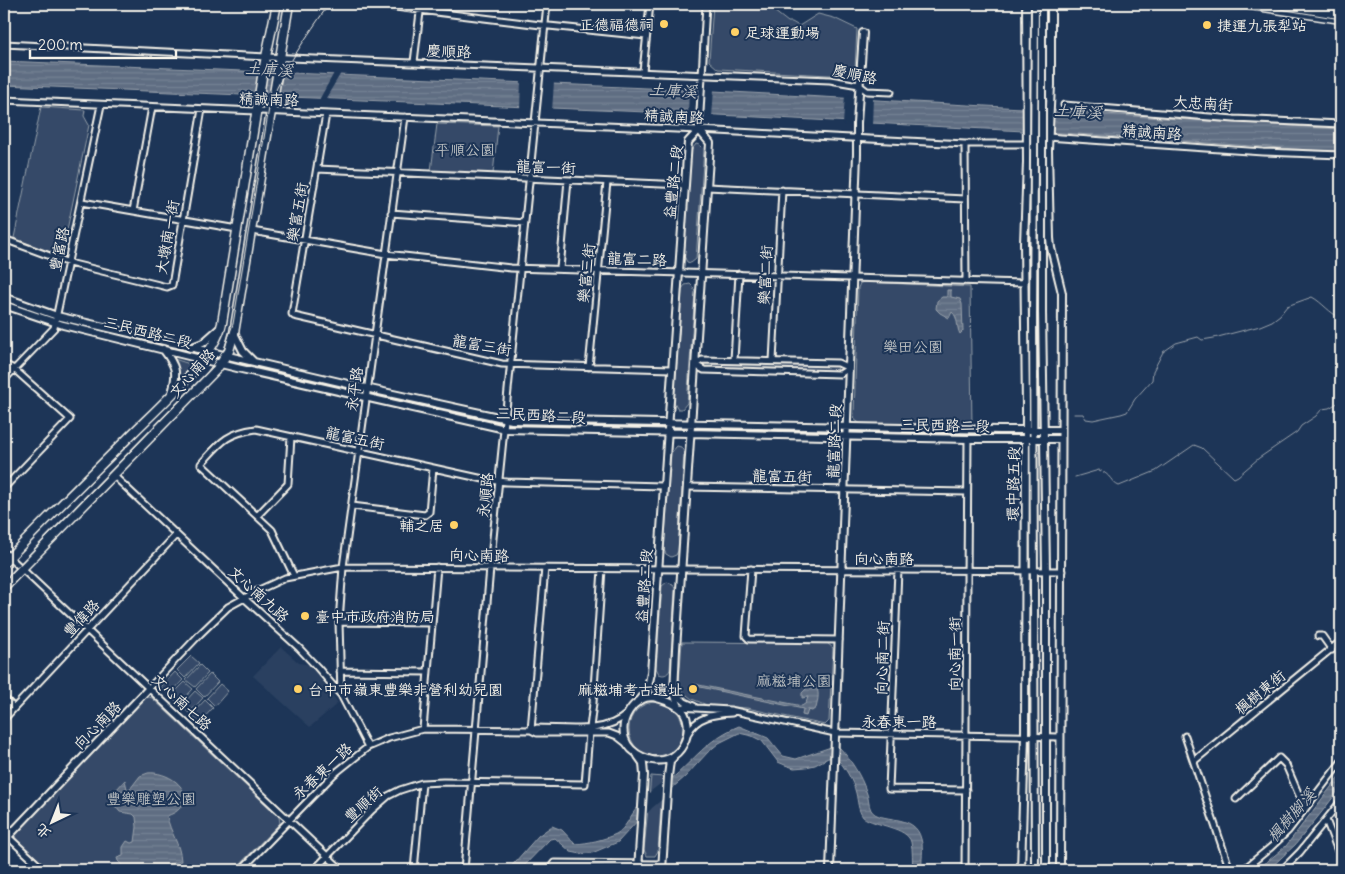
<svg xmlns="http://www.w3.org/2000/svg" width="1345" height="874" font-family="Delius,'LXGW WenKai TC',sans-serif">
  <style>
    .built { fill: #2a4060 }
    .grass { fill: url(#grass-tufts); stroke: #949ea8 }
    .forest { fill: url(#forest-firs); stroke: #949ea8 }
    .green { fill: #354a67; stroke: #949ea8 }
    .water { fill: url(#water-rules); stroke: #9aa2ab }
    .pier { fill: #1d3557 }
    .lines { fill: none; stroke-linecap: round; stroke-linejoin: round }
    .stream { stroke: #9aa2ab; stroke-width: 1 }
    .minor-casing { stroke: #f4f1e8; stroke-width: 9 }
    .tertiary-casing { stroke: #f4f1e8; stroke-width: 10 }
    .secondary-casing { stroke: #f4f1e8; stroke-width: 11 }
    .minor { stroke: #1d3557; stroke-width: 5 }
    .tertiary { stroke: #1d3557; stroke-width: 6 }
    .secondary { stroke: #1d3557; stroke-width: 8 }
    .rail { stroke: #f4f1e8; stroke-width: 1 }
    .tertiary-bridge-casing { stroke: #f4f1e8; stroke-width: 10; stroke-linecap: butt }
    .tertiary-bridge { stroke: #1d3557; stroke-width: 6 }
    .poi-dot { fill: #ffd166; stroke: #1d3557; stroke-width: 2 }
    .labels { text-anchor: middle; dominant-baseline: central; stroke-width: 4; stroke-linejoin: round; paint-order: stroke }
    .poi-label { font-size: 15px; fill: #f4f1e8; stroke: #1d3557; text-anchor: start }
    .street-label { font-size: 15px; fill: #f4f1e8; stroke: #1d3557 }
    .park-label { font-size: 15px; fill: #bbbfc1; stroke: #1d3557 }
    .water-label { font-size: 16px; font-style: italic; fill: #c0c3c4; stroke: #1d3557 }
  </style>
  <defs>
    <pattern id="grass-tufts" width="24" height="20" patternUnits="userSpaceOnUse" patternTransform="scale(1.25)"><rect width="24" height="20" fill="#354a67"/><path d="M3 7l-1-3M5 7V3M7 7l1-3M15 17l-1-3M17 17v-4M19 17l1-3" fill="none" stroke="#53657d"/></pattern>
    <pattern id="forest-firs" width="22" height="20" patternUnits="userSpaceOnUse" patternTransform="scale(1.25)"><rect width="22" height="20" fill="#354a67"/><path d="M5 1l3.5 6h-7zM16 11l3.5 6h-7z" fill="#53657d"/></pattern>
    <pattern id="water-rules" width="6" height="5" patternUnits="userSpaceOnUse" patternTransform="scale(1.25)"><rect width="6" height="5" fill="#5e6d82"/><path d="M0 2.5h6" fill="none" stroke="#768294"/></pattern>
  </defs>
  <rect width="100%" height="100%" fill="#1d3557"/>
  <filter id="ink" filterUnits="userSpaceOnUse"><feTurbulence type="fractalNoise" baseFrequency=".02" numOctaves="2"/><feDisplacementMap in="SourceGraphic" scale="10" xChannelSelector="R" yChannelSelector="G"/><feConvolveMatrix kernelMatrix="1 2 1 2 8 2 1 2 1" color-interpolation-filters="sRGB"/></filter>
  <g filter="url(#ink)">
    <path class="built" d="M281,647L299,663L310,665L338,703L310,727L253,676Z"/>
    <path class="grass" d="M174,359L190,364L189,369L180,378H178V369Z"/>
    <path class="forest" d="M91,4H140L137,7L110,9Z"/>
    <path class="green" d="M713,4H765L788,22H792L799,26L818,14L834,18L857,29L855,69L847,76L718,69L709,61Z
      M41,107L85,110L84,116L89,125L63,249L58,250V255L14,238Z
      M437,124L498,126L493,174L431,171Z
      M696,144L700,145L704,149L696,259L691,263L687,262L684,256L691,151Z
      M865,282L970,287L972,426L861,424L855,420L854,415L858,288L860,283Z
      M690,284L693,287L695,292L687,403L682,409H678L674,402L682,289L685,285Z
      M704,362L835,365L838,369L833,372L704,368Z
      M677,446L681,447L684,452L678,551L676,555L671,557L666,554L664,550L671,453Z
      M667,582L673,584L675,589L670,670C667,675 664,676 659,674L656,668L662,586Z
      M682,642L827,643L833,648L829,721L825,725L747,708L707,705L692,699L683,692L679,682Z
      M191,656L199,663L185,678L177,670Z
      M200,665L208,673L195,687L186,680Z
      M175,672L183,680L169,695L161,687Z
      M210,674L218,682L204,697L196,689Z
      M185,682L193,689L179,704L171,696Z
      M220,684L228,691L215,706L207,698Z
      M195,691L203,698L189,713L181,706Z
      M149,697L152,698L279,817L280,823L234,870H50L17,840L15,837L16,833L145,698Z
      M205,700L213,708L199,723L191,715Z
      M629 729a27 27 0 1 1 54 0a27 27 0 1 1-54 0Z
      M651,776L663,777L658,851L655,856H647L644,850Z"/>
    <path class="water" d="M4,61L695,90L1022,108L1175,119L1341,129V151L1310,150L1062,133L718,115L4,85Z
      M947,290H951V297L960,299L962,304L963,331L960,334C956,327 959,318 952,312L949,318L940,313L936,309L937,301L942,297H947Z
      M694,684L802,706L806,703L808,697L802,698V693L809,686L815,685C820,691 818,700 816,708L812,711L808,710L806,716L802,715L803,709L700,687Z
      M739,726L768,738L783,756L796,759L831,747L840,748C851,760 861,776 866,791C869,797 868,805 871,810C879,824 915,812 921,839C924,849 921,860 922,870H913C912,861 913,850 911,842C907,827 875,826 863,817C858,810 858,802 856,793C853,781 845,766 836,758H828L815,765L806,767L794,768L785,765L778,762L762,741L752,736L739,733L719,743L708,752L685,777L651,806L618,842L592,853L581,854L571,852L555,838L550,839L520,870H508L538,836L552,826L562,830L575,844C589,843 603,840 616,834C626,829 630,815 638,807C649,795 663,786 676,775C698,755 710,738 739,726Z
      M148,773C165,771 195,787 180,808C177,812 172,814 167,816C170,833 180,843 181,861L169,864L164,870H127L118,861L117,858L123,856V847L127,841L131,843L135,842L137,827L136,817L133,814L120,812L115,806L118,800L128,801L117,789L125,780L127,789H130L140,776Z
      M1341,774V787L1321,813L1295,845L1268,870H1257L1286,846Z"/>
    <path class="pier" d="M334,73H341L326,98L327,100H319Z
      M521,80L554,82L552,111L520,110Z
      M689,87L714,89L712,117L688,116Z
      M845,95L873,97L872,126L843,124Z
      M1022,108H1051V132H1022Z
      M673,774L672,791L652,808L636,826L637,805L651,791Z"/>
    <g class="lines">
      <path class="stream" d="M1074,414H1083L1086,419L1093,420L1121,414L1127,412L1135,399L1152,380L1153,371L1163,352L1176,343L1198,337L1202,340L1214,338L1260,326L1272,321L1280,315L1287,306L1312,297C1323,303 1329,313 1341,318
        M1075,477L1099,470C1111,474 1111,483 1119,486L1156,471L1194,445L1202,448L1234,478L1238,476L1259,458L1297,432L1301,426L1316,416L1322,409L1329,408L1341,401"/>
      <defs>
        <path id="minor" d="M371,4L549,26L646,36
          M1048,24L1047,89L1049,98
          M4,44L266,57L830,80L859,85L867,91L891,92
          M414,62L421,4
          M1029,66L1030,4
          M643,71L650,4
          M4,100L699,130L965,144H1029
          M1064,105L1234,119L1341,124
          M326,114L292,314L294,316L502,364L672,369
          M699,130L706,4
          M1047,137L1263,152L1341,155
          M965,144L966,281
          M317,169L684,185
          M707,187L965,199
          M82,202L237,229
          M133,211L152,107
          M391,213L525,223
          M252,231L386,254L511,268L1025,283
          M4,239L69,263L155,284L167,287L172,285L202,109
          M560,269L568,180
          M702,360L838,363L849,368L840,374L704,370L695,365Z
          M734,360L739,274
          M773,361L782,190
          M4,364L14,369L70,419L4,488
          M589,367L607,182
          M4,380L54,328L101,105
          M113,475L244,598L299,648L317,667L341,695L368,747
          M687,487L967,492
          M352,506L425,515L429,512L433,468
          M257,516L288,484L291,437
          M4,552L342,870
          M751,569L746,636L749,639L839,640
          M898,570L889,789L966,790
          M294,576L272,530L201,464C220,443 226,433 256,429L488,480L507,482L663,486
          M339,622L432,623
          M1318,636H1322L1332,650
          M340,671L428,672
          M149,688L200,634L228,607L261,589L285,578L343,567L1062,571
          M675,693L685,702L694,706
          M341,695L339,622L343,567L405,117
          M4,698L14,708
          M679,707L730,710L835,733L1060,737
          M4,719L176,535
          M590,728L593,703L602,569
          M423,729L437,567
          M531,730L545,568
          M532,730L537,728C566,728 604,735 627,714
          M688,733C697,716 715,714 732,713
          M1185,736L1230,870
          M1194,761L1341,641
          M1236,799L1279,758L1286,765L1305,809
          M1326,820L1341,859
          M4,833L44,870
          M241,870L333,775L368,747L389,738L423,729L531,730L537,733H609L617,736L626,743
          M314,870L372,810L388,796L400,790L422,783L443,782L585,784L589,733
          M414,870L422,783
          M464,870L490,568L547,4
          M549,870L554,863L662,864
          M965,870L968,439
          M1243,870L1271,847L1288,831L1341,762
          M1282,870L1300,852L1341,801"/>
        <path id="tertiary" d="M1051,4V85L1048,150L1050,238L1051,248L1062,293L1060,870
          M4,297L57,316L361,387L512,420L1000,430H1061
          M4,305L63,325L237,368L505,429L968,439H1061
          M1042,312L1046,570V870
          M1033,318L1035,870
          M234,333L243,351L254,362
          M190,348L203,343L220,328
          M163,349C176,366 178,372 172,393
          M653,697C662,699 671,702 678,707C700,720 683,775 643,757C634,753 628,748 625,739C619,720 633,697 653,697Z
          M640,700L647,691L651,673L688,142L699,130L710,143L676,649L674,693L679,707
          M638,756L643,763L644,775L638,870
          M4,841L149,688
          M662,870L668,776L670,761L673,758
          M830,870L857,154V123L863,33
          M1021,870L1025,735L1026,407L1024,243L1027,162L1026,4"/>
        <path id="secondary" d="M1244,4L1341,19
          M1298,4L1341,11
          M4,563C44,521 86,480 127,439C153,412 215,359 222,323L263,71L277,4
          M4,587L217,369L229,351L234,333L289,4"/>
      </defs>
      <use href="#minor" class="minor-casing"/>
      <use href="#tertiary" class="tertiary-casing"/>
      <use href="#secondary" class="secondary-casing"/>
      <use href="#minor" class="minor"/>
      <use href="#tertiary" class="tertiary"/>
      <use href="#secondary" class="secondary"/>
      <path class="rail" d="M1249,4L1341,19
        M4,581L205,375L224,349L233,324L269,108C280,73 308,35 329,4"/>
      <defs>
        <path id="tertiary-bridge" d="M1042,4V312
          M1033,318L1035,4"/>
      </defs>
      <use href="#tertiary-bridge" class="tertiary-bridge-casing"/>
      <use href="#tertiary-bridge" class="tertiary-bridge"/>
    </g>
  </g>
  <g class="poi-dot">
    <circle cx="664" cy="24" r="5"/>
    <circle cx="1207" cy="25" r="5"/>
    <circle cx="735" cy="32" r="5"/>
    <circle cx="454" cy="525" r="5"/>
    <circle cx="305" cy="616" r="5"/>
    <circle cx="298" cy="689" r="5"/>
    <circle cx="693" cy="689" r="5"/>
  </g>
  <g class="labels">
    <g class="poi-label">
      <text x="654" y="24" text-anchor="end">正德福德祠</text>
      <text x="1217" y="25">捷運九張犁站</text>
      <text x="745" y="32">足球運動場</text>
      <text x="444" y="525" text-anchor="end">輔之居</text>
      <text x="315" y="616">臺中市政府消防局</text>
      <text x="308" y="689">台中市嶺東豐樂非營利幼兒園</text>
      <text x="683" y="689" text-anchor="end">麻糍埔考古遺址</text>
    </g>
    <g class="street-label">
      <text transform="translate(449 51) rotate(2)">慶順路</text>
      <text transform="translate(855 74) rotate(12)">慶順路</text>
      <text transform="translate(269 99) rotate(2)">精誠南路</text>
      <text transform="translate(1203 103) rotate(4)">大忠南街</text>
      <text transform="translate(674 116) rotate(3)">精誠南路</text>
      <text transform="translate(1152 132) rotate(4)">精誠南路</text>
      <text transform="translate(546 167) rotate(2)">龍富一街</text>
      <text transform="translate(673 182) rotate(-84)">益豐路二段</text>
      <text transform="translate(297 212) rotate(-80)">樂富五街</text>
      <text transform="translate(167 237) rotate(-80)">大墩南一街</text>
      <text transform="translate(59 249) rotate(-78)">豐富路</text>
      <text transform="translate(637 259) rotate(2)">龍富二路</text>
      <text transform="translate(586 273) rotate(-84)">樂富三街</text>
      <text transform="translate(765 275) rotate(-87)">樂富二街</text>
      <text transform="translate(148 332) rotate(14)">三民西路二段</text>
      <text transform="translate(482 345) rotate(10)">龍富三街</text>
      <text transform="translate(192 373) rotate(-48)">文心南路</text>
      <text transform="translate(354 389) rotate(-82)">永平路</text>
      <text transform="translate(541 415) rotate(3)">三民西路二段</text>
      <text transform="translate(945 425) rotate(1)">三民西路二段</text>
      <text transform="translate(355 438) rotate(12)">龍富五街</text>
      <text transform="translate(834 441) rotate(-88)">龍富路二段</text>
      <text transform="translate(782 476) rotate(1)">龍富五街</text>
      <text transform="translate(1013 484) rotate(-89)">環中路五段</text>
      <text transform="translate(485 495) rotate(-84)">永順路</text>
      <text transform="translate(479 555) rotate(1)">向心南路</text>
      <text x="884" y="558">向心南路</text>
      <text transform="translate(644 586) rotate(-86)">益豐路二段</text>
      <text transform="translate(259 594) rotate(42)">文心南九路</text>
      <text transform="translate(81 618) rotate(-47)">豐偉路</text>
      <text transform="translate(954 654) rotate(-90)">向心南一街</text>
      <text transform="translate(882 658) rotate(-88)">向心南二街</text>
      <text transform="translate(1260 692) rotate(-39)">楓樹東街</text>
      <text transform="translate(182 702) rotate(43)">文心南七路</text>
      <text x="899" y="721">永春東一路</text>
      <text transform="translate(97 725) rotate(-46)">向心南路</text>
      <text transform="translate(322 771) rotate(-43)">永春東一路</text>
      <text transform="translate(363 804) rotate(-42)">豐順街</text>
    </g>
    <g class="park-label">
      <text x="465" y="149">平順公園</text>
      <text x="913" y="346">樂田公園</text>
      <text x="794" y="680">麻糍埔公園</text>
      <text x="151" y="798">豐樂雕塑公園</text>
    </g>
    <g class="water-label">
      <text transform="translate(269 69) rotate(3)">土庫溪</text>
      <text transform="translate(673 90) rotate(3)">土庫溪</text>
      <text transform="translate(1078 111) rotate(3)">土庫溪</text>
      <text transform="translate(1291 815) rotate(-49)">楓樹腳溪</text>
    </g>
  </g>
  <rect width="1345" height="874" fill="none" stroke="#1d3557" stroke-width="20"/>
  <rect x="10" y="10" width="1325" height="854" fill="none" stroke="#f4f1e8" stroke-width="2" filter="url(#ink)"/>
  <g transform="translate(52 822) rotate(223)" stroke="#1d3557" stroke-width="4" paint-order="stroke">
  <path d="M0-4L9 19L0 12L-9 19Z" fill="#f4f1e8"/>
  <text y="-8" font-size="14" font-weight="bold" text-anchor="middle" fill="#f4f1e8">北</text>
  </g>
  <path d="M30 50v8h146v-8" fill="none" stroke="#f4f1e8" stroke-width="2.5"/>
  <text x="38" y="50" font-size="15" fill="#f4f1e8" stroke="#1d3557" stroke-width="4" paint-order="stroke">200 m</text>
</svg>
